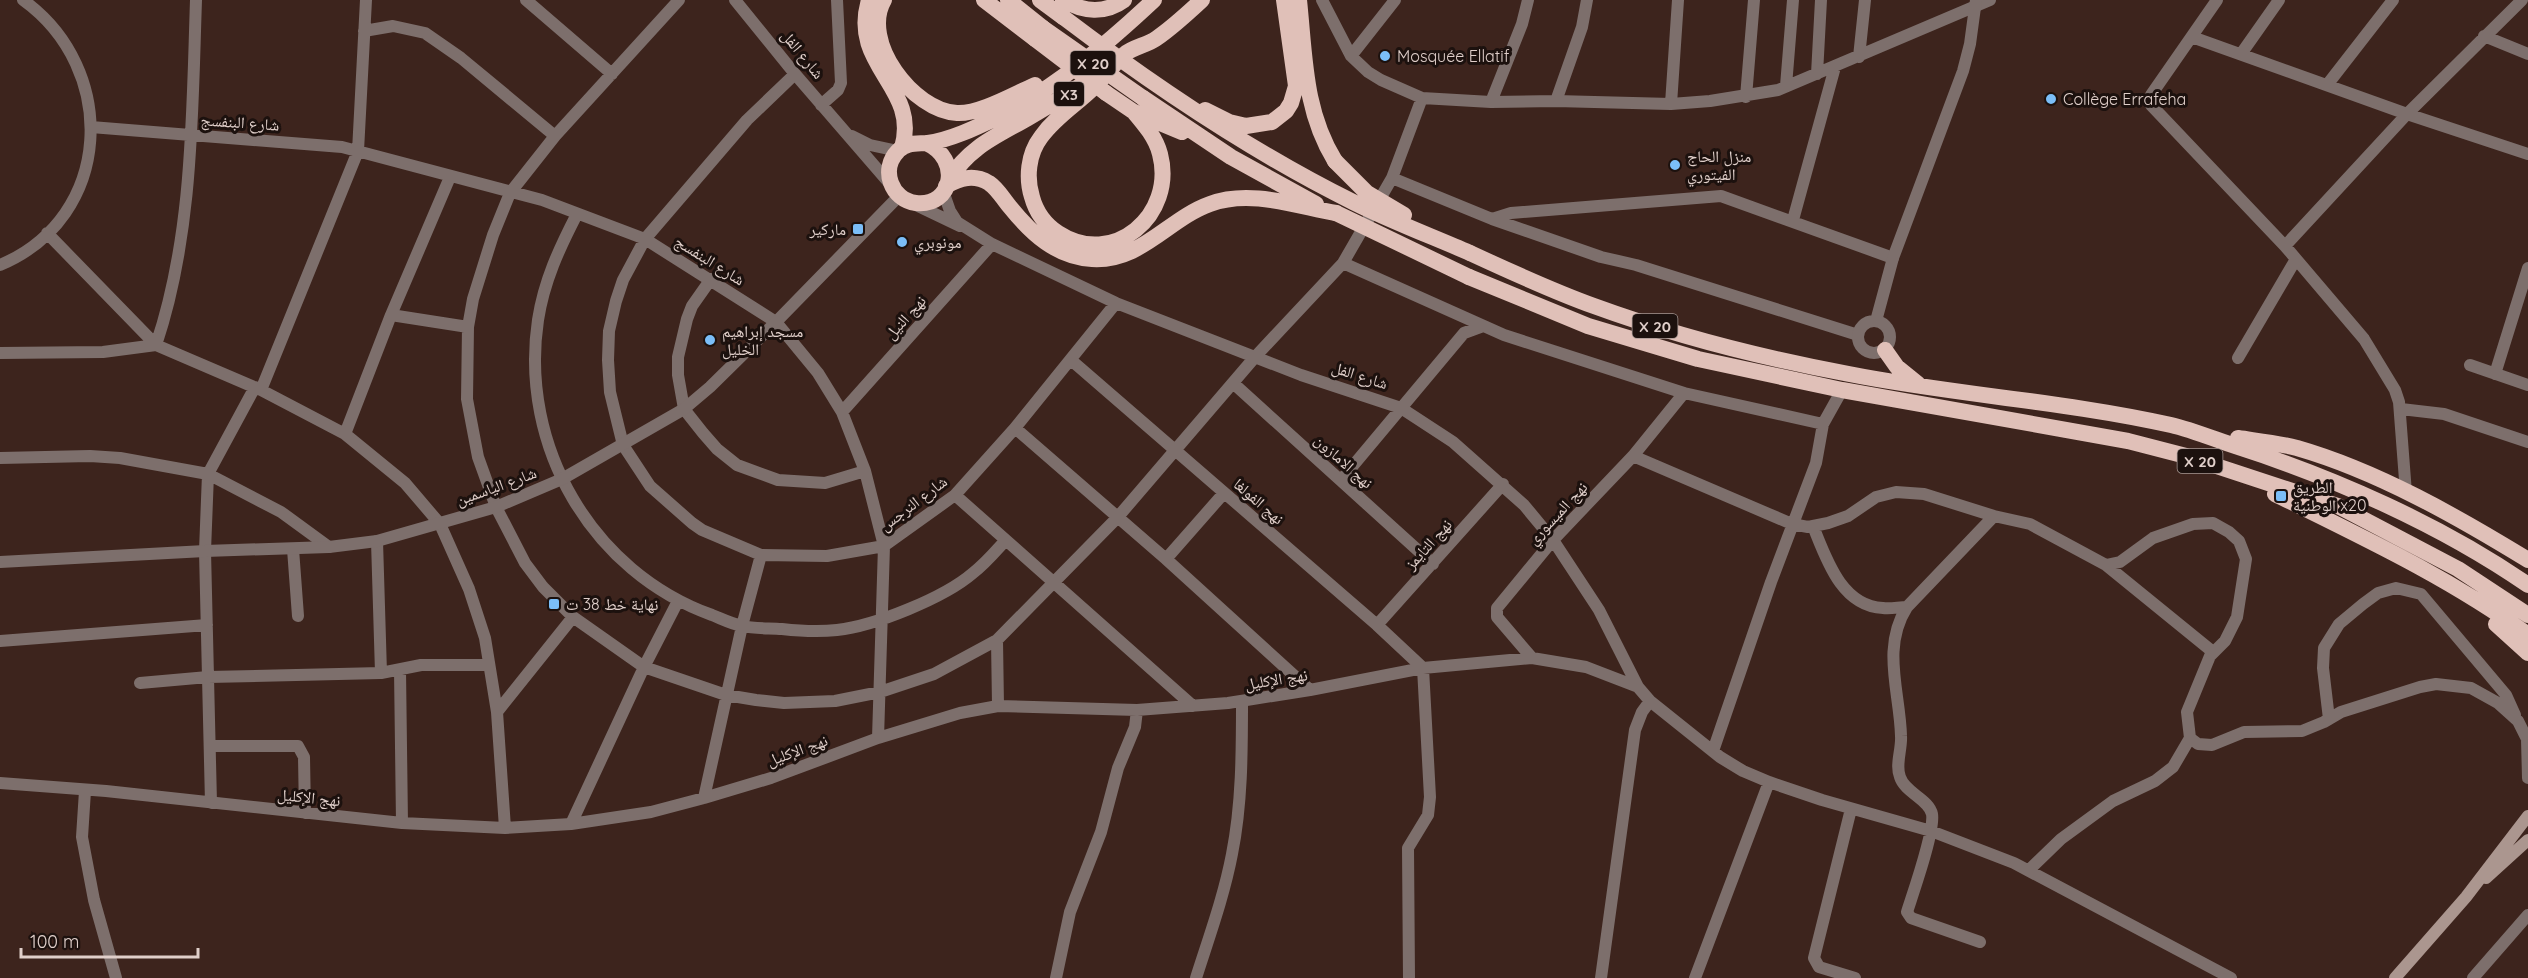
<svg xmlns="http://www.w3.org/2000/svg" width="2528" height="978" font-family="Quicksand,'Noto Naskh Arabic',sans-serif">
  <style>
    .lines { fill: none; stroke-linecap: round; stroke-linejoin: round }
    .minor { stroke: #7d6f6c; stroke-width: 12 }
    .tertiary { stroke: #7d6f6c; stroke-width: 12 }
    .secondary { stroke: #ab968f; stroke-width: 12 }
    .trunk { stroke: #e0c0b8; stroke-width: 16 }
    .trunk-bridge { stroke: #e0c0b8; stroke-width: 16 }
    .poi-dot { fill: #7bbef8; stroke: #1c110e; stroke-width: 2 }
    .labels { text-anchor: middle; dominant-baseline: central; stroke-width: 6; stroke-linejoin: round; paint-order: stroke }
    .shield { fill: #1c110e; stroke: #a59692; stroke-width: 1.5 }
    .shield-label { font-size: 15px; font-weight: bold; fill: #e0cfca }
    .street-label { font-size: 16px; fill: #e0cfca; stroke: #1c110e }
    .poi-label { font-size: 16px; fill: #e0cfca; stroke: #1c110e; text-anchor: start }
  </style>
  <rect width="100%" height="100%" fill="#3d241d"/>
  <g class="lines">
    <path class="minor" d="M526,0L612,74
      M679,0L555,136L510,193L493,235L473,299L468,327L467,399L478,457L496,507L525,563L543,587L573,617L644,667L726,695L756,700L784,703L835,701L880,692L934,674L997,640L1117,518L1255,357L1343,263L1392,178L1422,98
      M735,0L795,74L891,185
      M1322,0L1351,56
      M1395,0L1351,56L1368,72L1381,80L1422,98L1491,102L1556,101L1671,104L1710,101L1778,90L1990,0
      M2217,0L2151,95V105L2285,246L2364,339L2395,390L2399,402L2406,493
      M364,31L393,26L425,33L461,58L555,136
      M2484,36L2528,54
      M2192,37L2407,114L2528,154
      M2241,54L2279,0
      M1859,57L1865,0
      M795,74L747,120L645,239L623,280L616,301L609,331L608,360L610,392L623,445L650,486L692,523L702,530L761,555L827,556L884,546L955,495L1015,428L1116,303
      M1817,74L1821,0
      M2327,85L2393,0
      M1786,86L1793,0
      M1746,97L1754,0
      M1556,101L1582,27L1587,0
      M1491,102L1522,24L1528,0
      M1671,104L1678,0
      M821,105L838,90L841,83L837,0
      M91,127L342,147L542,200L645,239L776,322L818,373L842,412L865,471L884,546L878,738
      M852,136L870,145L898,151
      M1392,178L1492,219L1601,257L1636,265L1858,335
      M943,191L950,211L957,222L992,244L1116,303L1301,375L1401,408L1453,442L1524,505L1553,540L1599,610L1638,687L1650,701L1720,757L1743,771L1769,782L1822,800L1931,831L2014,863L2231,978
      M914,204L960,226
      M577,214C559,249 544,281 538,320C519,446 592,572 712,615C722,619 732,624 742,626C755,629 769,628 782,629C800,631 819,632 837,630C874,626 944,598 973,573C985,564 995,552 1005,541
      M1492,219L1511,213L1721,196L1893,258
      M1793,220L1835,67
      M47,233L156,345L261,390L345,434L405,483L440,524L469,589L485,638L497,712L505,828
      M2285,246L2407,114L2522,0
      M1343,263L1504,335L1684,393L1823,424
      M0,265C114,217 119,69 23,0
      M711,279L692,306L687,319L678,357V375L684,409L703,433L717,449L737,465L778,480L825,483L865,471
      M391,315L468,327
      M156,345C193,235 192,115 196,0
      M0,353L103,352L156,345
      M2238,358L2296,259
      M1071,360L1377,625L1423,668L1430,797L1428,815L1408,848L1409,978
      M2470,365L2528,385
      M2495,374L2528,268
      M1233,383L1433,564
      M261,390L358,151L366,0
      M2401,409L2444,414L2528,442
      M842,412L992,244
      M1015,428L1166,559L1310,690
      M345,434L391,315L450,177
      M1633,456L1792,524L1808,527L1828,523L1848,516L1876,497L1896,492L1924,494L1994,516L2030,524L2106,565L2213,652
      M0,458L90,456L120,458L208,474L281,512L329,547
      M1341,480L1464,333L1483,326
      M955,495L1193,706
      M1813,526C1826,558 1841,606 1883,608C1891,609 1899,607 1907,607
      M377,541L381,673
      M293,549L298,616
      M1166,559L1224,493
      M1377,625L1503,484
      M997,640L998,706
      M0,641L207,625
      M1532,658L1497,617V608L1553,540L1633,456L1684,393
      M400,670L402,823
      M140,683L208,677L381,673L421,665H489
      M497,712L573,617
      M2329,719L2323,668L2324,648L2339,624L2363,604L2378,593L2396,588L2421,594L2506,695L2515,715
      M2190,738L2198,744L2212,745L2244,732L2302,731L2324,722L2341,712L2420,687L2436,684L2471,688L2498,703L2518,721L2527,739L2528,778
      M210,746H298L304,757L305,813
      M1713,751L1771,582L1816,463L1823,424L1842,390
      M0,783L106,791L402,823L505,828L571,824L651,812L704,798L771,778L878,738L960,713L998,706L1137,710L1228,703L1310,690L1423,668L1532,658L1586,667L1638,687
      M85,791L82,837L94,900L116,978
      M704,798L742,626L761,555
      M211,803L205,551L208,474L255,387
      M1851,809L1814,958L1819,967L1855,978
      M571,824L644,667L678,601
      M2029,870L2061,839L2113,801L2155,781L2173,767L2190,738L2187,712L2210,656L2225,641L2237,617L2246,559L2239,541L2229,532L2213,523L2193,524L2153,538L2120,562L2106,565
      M1980,942L1911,918L1907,912C1913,893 1935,831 1932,814C1929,799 1905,793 1900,777C1895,765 1902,749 1901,736C1900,692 1881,648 1907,607L1994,516
      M1056,978L1070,912L1101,832L1118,768L1135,727L1137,710
      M1196,978C1209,937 1224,896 1232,854C1242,804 1242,752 1242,701
      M1601,978L1635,730L1642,712L1650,701
      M1695,978L1769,782
      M2473,978L2528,915"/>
    <path class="tertiary" d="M1858 337a16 16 0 1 1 32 0a16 16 0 1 1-32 0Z
      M1876,321L1893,258L1963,71L1970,44L1976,0
      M0,562L205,551L329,547L377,541L496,507L562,479L684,409L710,387L776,322L899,196"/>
    <path class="secondary" d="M2486,878L2528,840
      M2395,978L2466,897L2528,816"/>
    <path class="trunk" d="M869,0C849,67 920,86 902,148
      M884,0C860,41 913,111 957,113C980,114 1014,94 1035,85
      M984,0L1035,39
      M1008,0L1043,28
      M1040,0L1063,17
      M1063,0C1083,12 1105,14 1124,0
      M1299,0C1305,57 1304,111 1335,161
      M1106,93L1134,112L1182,132
      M1143,98L1231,157L1316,204
      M1205,110L1229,122L1246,126L1272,122L1286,111L1291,103L1296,86L1284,0
      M1134,112C1145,125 1156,138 1160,154C1176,215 1113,269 1058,233C1046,225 1036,212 1032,197C1026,178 1028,154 1041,137C1055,117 1077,104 1094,87C1105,77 1114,63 1125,54C1133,47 1148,45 1157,38C1173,27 1188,13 1202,0
      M926,143C962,159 953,207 916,203C891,200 880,169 898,151C906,142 917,144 928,143C952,139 975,128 996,118C1054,89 1107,44 1154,0
      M949,179C971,146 995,137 1028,118C1049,106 1070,93 1091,79
      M946,186C960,178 974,174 989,183C998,189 1003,199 1010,207C1031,233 1056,257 1092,259C1141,262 1168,219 1210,204C1250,189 1296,206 1336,213
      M1470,253C1511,272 1552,291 1594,306C1676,336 1763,358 1849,374C1955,395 2064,401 2171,425C2192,430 2214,439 2235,446C2335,478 2441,525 2528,585
      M1469,277L1588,326L1698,359L1842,390L2128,441L2186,456L2338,506L2458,569L2528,615
      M1885,350L1897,367L1918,384
      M2238,438C2258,441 2278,443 2297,448C2377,471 2458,517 2528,560
      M2275,494C2362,537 2450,578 2528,635
      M2496,624L2528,653"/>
    <path class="trunk-bridge" d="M1063,17C1154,86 1250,151 1353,202C1391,221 1431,236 1470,253
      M1043,28L1143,98
      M1035,39L1106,93
      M1335,161L1367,193L1404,215
      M1336,213L1469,277"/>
  </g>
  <g class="poi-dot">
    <circle cx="1385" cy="56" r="6"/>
    <circle cx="2051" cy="99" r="6"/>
    <circle cx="1675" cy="165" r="6"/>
    <rect x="852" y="223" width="12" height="12" rx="3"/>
    <circle cx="902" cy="242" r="6"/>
    <circle cx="710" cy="340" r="6"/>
    <rect x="2275" y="490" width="12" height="12" rx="3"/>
    <rect x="548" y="598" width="12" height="12" rx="3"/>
  </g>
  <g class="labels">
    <g class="shield">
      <rect x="1070.5" y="51" width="45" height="24" rx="4.5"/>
      <rect x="1054" y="82" width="30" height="24" rx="4.5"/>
      <rect x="1632.5" y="314" width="45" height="24" rx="4.5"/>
      <rect x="2177.5" y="449" width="45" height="24" rx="4.5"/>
    </g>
    <g class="shield-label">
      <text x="1093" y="63">X 20</text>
      <text x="1069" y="94">X3</text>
      <text x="1655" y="326">X 20</text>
      <text x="2200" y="461">X 20</text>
    </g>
    <g class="street-label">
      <text transform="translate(803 54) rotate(51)">شارع الفل</text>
      <text transform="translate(240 122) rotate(4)">شارع البنفسج</text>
      <text transform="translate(710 260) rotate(32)">شارع البنفسج</text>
      <text transform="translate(905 317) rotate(-48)">نهج النيل</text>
      <text transform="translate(1360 375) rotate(18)">شارع الفل</text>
      <text transform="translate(1344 461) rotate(42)">نهج الامازون</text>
      <text transform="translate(496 486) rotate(-20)">شارع الياسمين</text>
      <text transform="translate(1259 501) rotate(41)">نهج الفولغا</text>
      <text transform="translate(913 503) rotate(-37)">شارع النرجس</text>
      <text transform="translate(1557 513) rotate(-47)">نهج الميسوري</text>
      <text transform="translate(1428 544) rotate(-48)">نهج التايمز</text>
      <text transform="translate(1276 679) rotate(-9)">نهج الإكليل</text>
      <text transform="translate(797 750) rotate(-20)">نهج الإكليل</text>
      <text transform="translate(309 797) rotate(6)">نهج الإكليل</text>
    </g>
    <g class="poi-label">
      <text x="1397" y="56">Mosquée Ellatif</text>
      <text x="2063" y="99">Collège Errafeha</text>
      <text x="1687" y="156">منزل الحاج<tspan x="1687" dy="18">الفيتوري</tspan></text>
      <text x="846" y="229" text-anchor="end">ماركير</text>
      <text x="914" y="242">مونوبري</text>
      <text x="722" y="331">مسجد إبراهيم<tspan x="722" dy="18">الخليل</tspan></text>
      <text x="2293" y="487">الطريق<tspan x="2293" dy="18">الوطنية x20</tspan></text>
      <text x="566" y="604">نهاية خط 38 ت</text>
    </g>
  </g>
  <path d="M21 948v9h177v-9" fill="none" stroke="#e0cfca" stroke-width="3"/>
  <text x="30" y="948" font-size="18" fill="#e0cfca" stroke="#1c110e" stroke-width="4.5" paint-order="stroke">100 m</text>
</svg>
